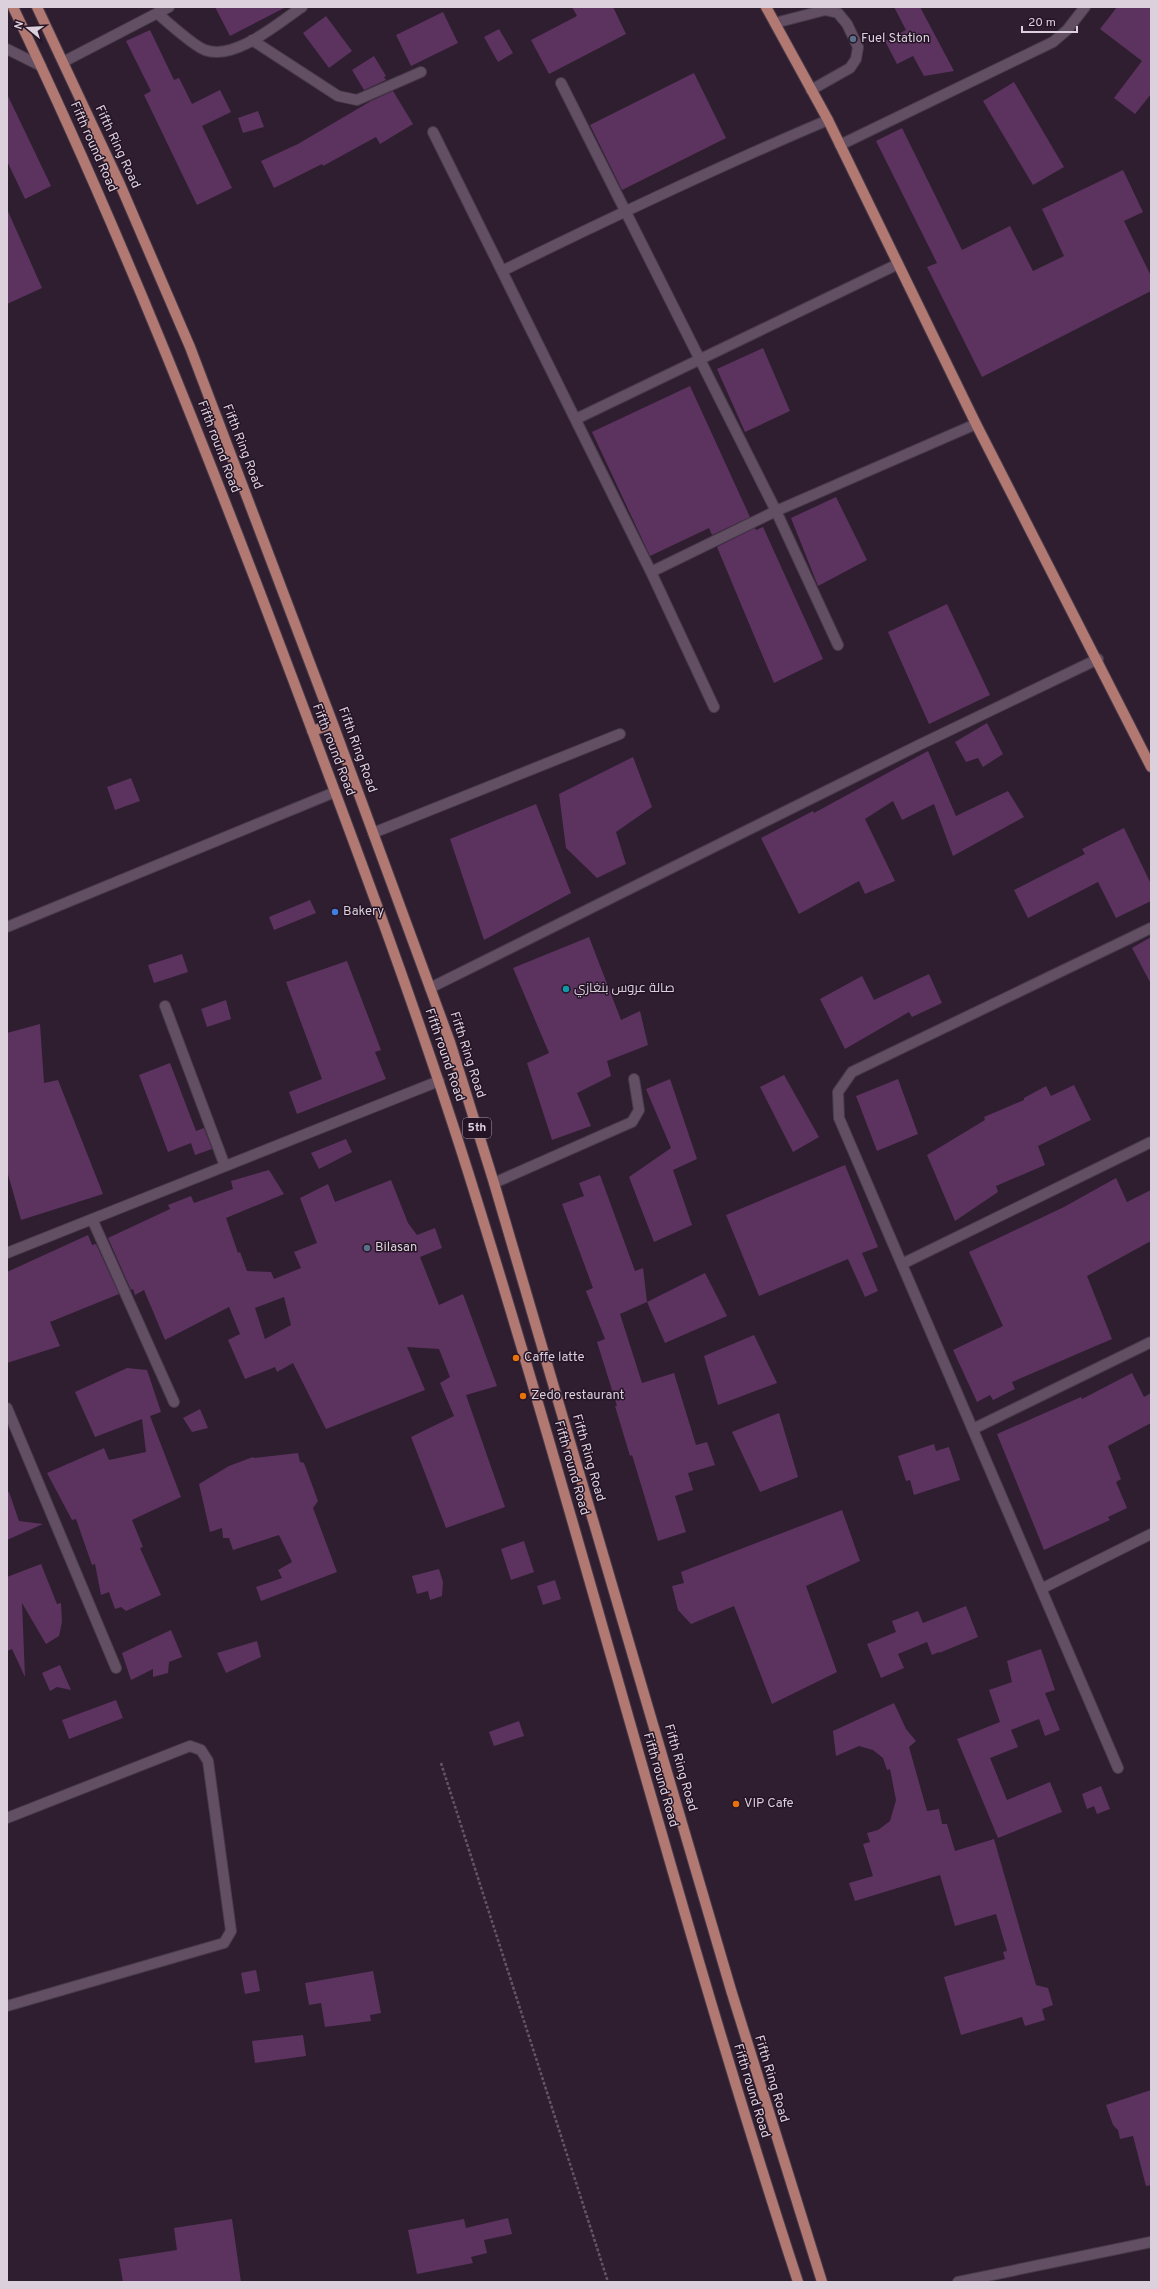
<svg xmlns="http://www.w3.org/2000/svg" width="1158" height="2289" font-family="Overpass,Cairo,sans-serif">
  <style>
    .building { fill: #5c335f; fill-rule: evenodd }
    .lines { fill: none; stroke-linecap: round; stroke-linejoin: round }
    .minor-casing { stroke: #493b4b; stroke-width: 12 }
    .major-casing { stroke: #493b4b; stroke-width: 12 }
    .path { stroke: #645566; stroke-width: 2.5; stroke-dasharray: 3 2; stroke-linecap: butt }
    .minor { stroke: #624f63; stroke-width: 10 }
    .major { stroke: #b17971; stroke-width: 10 }
    .service-dot { fill: #5c6f8a; stroke: #251426; stroke-width: 1.5 }
    .shop-dot { fill: #3f7fe0; stroke: #251426; stroke-width: 1.5 }
    .culture-dot { fill: #0f9aa8; stroke: #251426; stroke-width: 1.5 }
    .food-dot { fill: #e8710a; stroke: #251426; stroke-width: 1.5 }
    .labels { text-anchor: middle; dominant-baseline: central; stroke-width: 3; stroke-linejoin: round; paint-order: stroke }
    .shield { fill: #251426; stroke: #a498a5; stroke-width: 1 }
    .shield-label { font-size: 12px; font-weight: bold; fill: #dbd0dc }
    .poi-label { font-size: 13px; fill: #dbd0dc; stroke: #251426; text-anchor: start }
    .street-label { font-size: 13px; fill: #dbd0dc; stroke: #251426 }
  </style>
  <rect width="100%" height="100%" fill="#2e1e30"/>
  <path class="building" d="M215,7H286L230,36Z
    M572,7H613L626,34L549,74L531,40L577,16Z
    M894,7H920L954,71L924,76L913,56L897,64L885,41L906,30Z
    M1117,7H1151V94L1135,114L1114,98L1142,61L1100,29Z
    M443,12L458,43L411,66L396,35Z
    M326,16L352,51L329,68L303,33Z
    M499,29L513,53L498,62L484,37Z
    M150,30L174,80L179,78L192,104L220,90L231,112L202,126L232,188L197,205L144,95L151,91L126,41Z
    M374,56L386,76L384,77L386,80L364,90L352,70Z
    M694,73L726,138L622,190L590,125Z
    M1014,82L1064,167L1033,185L983,101Z
    M393,91L413,124L380,144L376,137L323,166L322,164L274,188L261,161L298,144L371,101Z
    M7,94L51,186L25,199L7,161Z
    M258,111L264,127L243,133L238,118Z
    M902,128L962,250L1010,226L1033,271L1064,256L1042,209L1123,170L1143,212L1124,221L1151,276V291L982,377L927,267L937,263L876,141Z
    M7,209L42,288L7,304Z
    M763,348L790,411L745,432L717,369Z
    M690,386L750,517L712,535L709,528L650,556L592,432Z
    M836,497L867,560L818,586L791,518Z
    M763,527L823,659L774,683L717,547L755,528L756,530Z
    M947,604L990,695L929,724L888,632Z
    M987,723L1003,754L983,767L978,758L966,762L955,742Z
    M928,751L956,816L1008,791L1024,817L953,856L934,804L902,820L893,801L865,819L895,881L865,894L859,881L799,914L761,838L813,811L814,813Z
    M633,757L652,807L616,832L626,864L597,878L566,848L559,794Z
    M131,778L140,801L115,810L107,787Z
    M536,804L571,893L484,940L450,839Z
    M1124,828L1151,884V901L1116,918L1098,882L1028,918L1014,890L1085,854L1082,849Z
    M310,900L316,913L274,930L269,917Z
    M589,937L621,1020L640,1011L648,1045L607,1061L611,1076L577,1093L591,1126L552,1140L527,1063L549,1053L513,968Z
    M1151,937V984L1132,948Z
    M182,954L188,972L154,983L148,965Z
    M347,961L381,1050L375,1052L386,1079L297,1114L289,1092L322,1079L286,982Z
    M929,974L942,1003L912,1017L909,1012L845,1049L820,999L862,976L874,1000Z
    M226,1000L231,1019L207,1027L201,1009Z
    M40,1024L44,1083L58,1080L103,1194L21,1220L7,1171V1033Z
    M170,1063L196,1131L204,1128L212,1149L195,1155L191,1143L168,1152L139,1075Z
    M784,1075L819,1137L793,1152L760,1087Z
    M670,1079L697,1159L673,1170L692,1225L654,1242L629,1177L671,1148L646,1089Z
    M898,1079L918,1134L877,1151L856,1096Z
    M1074,1085L1091,1120L1038,1146L1045,1165L996,1186L998,1192L955,1221L927,1155L985,1120L984,1117L1024,1100V1098L1046,1086L1051,1096Z
    M346,1139L352,1152L319,1169L311,1153Z
    M845,1165L878,1247L862,1253L878,1291L865,1297L848,1259L759,1296L726,1215Z
    M269,1170L284,1194L226,1218L238,1253L240,1252L247,1271L271,1272L274,1279L301,1268L294,1252L317,1243L300,1198L328,1184L335,1202L391,1180L408,1223L417,1235L435,1228L442,1248L420,1257L439,1305L463,1294L497,1386L466,1395L505,1507L446,1528L411,1437L454,1416L440,1383L450,1377L439,1349L407,1347L425,1390L326,1429L293,1363L277,1372L275,1367L245,1379L228,1340L240,1334L229,1307L165,1340L144,1290L135,1295L133,1289L131,1290L108,1238L170,1209L168,1205L191,1196L194,1203L233,1189L231,1181ZM284,1297L291,1325L265,1339L255,1308Z
    M600,1175L635,1271L643,1268L647,1302L620,1314L642,1383L674,1373L696,1445L707,1442L715,1465L688,1473L693,1490L675,1496L686,1532L658,1541L632,1455L630,1456L615,1406H617L597,1342L605,1339L586,1291L593,1288L562,1204L584,1196L579,1183Z
    M1116,1178L1127,1202L1151,1190V1241L1087,1276L1112,1339L1012,1382L1015,1389L993,1400L990,1395L977,1402L953,1350L1003,1326L969,1252L1064,1207Z
    M88,1235L92,1245L96,1244L119,1294L50,1322L60,1346L7,1363V1272Z
    M705,1273L727,1316L665,1343L647,1302Z
    M754,1335L777,1383L718,1405L704,1356Z
    M127,1368L147,1370L161,1412L150,1416L181,1497L132,1520L143,1547L140,1548L161,1595L126,1611L121,1607L115,1609L109,1592L101,1595L95,1564L92,1565L76,1519L72,1520L47,1473L104,1448L109,1460L146,1452L142,1419L95,1437L75,1392Z
    M1132,1373L1144,1397L1151,1393V1423L1108,1446L1121,1479L1116,1482L1127,1508L1108,1517L1110,1520L1044,1550L997,1434L1081,1397L1082,1399Z
    M200,1409L208,1428L192,1432L183,1418Z
    M779,1413L798,1477L760,1492L732,1432Z
    M934,1444L936,1451L949,1447L960,1480L914,1495L910,1480L906,1481L898,1456Z
    M298,1453L300,1462L304,1463L318,1501L313,1508L337,1572L261,1601L256,1587L282,1578L278,1570L292,1562L279,1535L233,1550L229,1538H223L222,1528L210,1532L199,1484L229,1466L253,1457L254,1458Z
    M7,1492H9L19,1521L43,1524L7,1540Z
    M842,1510L860,1561L806,1586L837,1672L772,1704L734,1606L691,1624L678,1610L672,1586L684,1583L681,1572Z
    M524,1541L534,1572L511,1580L501,1549Z
    M41,1564L57,1604L61,1603L62,1622L59,1636L46,1644L22,1603L25,1677L12,1649L7,1651V1577Z
    M439,1569L443,1582L442,1596L430,1600L428,1591L417,1594L412,1576Z
    M555,1580L561,1599L543,1605L537,1586Z
    M966,1606L978,1637L939,1653V1652L932,1655L927,1642L898,1654L904,1668L881,1678L867,1644L896,1632L892,1621L918,1611L923,1623Z
    M171,1630L182,1657L169,1662L168,1673L153,1677V1669L131,1680L122,1653Z
    M257,1641L261,1657L226,1673L217,1653Z
    M1041,1649L1055,1690L1045,1693L1060,1730L1045,1736L1039,1719L1011,1730L1018,1747L990,1758L1007,1800L1050,1782L1062,1812L998,1838L957,1739L1000,1722L989,1690L1012,1682L1007,1661Z
    M60,1665L71,1690L57,1687L50,1691L42,1673Z
    M116,1700L123,1718L69,1739L62,1720Z
    M894,1703L906,1729L916,1741L909,1747L927,1811L939,1809L942,1824H947L955,1851L994,1839L1036,1985L1048,1988L1053,2005L1042,2009L1045,2020L1025,2026L1022,2017L961,2035L944,1977L1005,1959L1003,1952L1007,1951L996,1914L955,1926L940,1875L855,1901L849,1883L873,1876L863,1844L870,1842L867,1833L878,1830L890,1821L896,1800L890,1769L887,1770L883,1758L873,1750L859,1746L836,1756L833,1731Z
    M519,1721L524,1736L494,1746L489,1732Z
    M1101,1786L1110,1809L1097,1814L1094,1806L1087,1809L1082,1794Z
    M256,1970L260,1991L245,1994L241,1973Z
    M373,1971L381,2013L370,2015L371,2021L325,2027L321,2003L309,2005L305,1983Z
    M303,2035L306,2056L255,2063L252,2041Z
    M1151,2090V2185L1146,2186L1133,2136L1120,2139L1118,2130L1113,2125L1106,2105Z
    M508,2218L512,2234L484,2240L487,2253L471,2257L473,2263L417,2274L408,2230L464,2219L466,2228Z
    M232,2219L241,2282H123L119,2259L177,2250L174,2228Z"/>
  <g class="lines">
    <defs>
      <path id="minor" d="M157,13C166,21 196,47 205,50C235,61 278,23 302,7
        M775,23L825,10L838,13L847,24L858,47L856,59L850,68L811,90
        M252,40L338,96L357,100L421,72
        M7,49L41,66
        M63,62L169,7
        M561,83L776,511L838,645
        M433,132L651,572L714,707
        M840,145L1053,42L1067,30L1085,7
        M502,271C610,218 717,167 828,120
        M576,419L898,264
        M651,572L776,511L976,424
        M373,833L620,734
        M7,927L335,792
        M430,988L919,745L1098,659
        M165,1006L225,1166
        M494,1183L632,1122L639,1110L634,1079
        M92,1219L174,1402
        M7,1253L439,1081
        M902,1264L1151,1142
        M7,1408L116,1668
        M973,1429L1151,1342
        M1041,1589L1151,1534
        M1118,1768L839,1118L838,1092L852,1072L1151,928
        M7,1818L190,1746L201,1750L208,1761L231,1931L224,1943L7,2006
        M958,2282L1151,2242"/>
      <path id="major" d="M13,7C118,226 207,451 292,677C356,847 420,1017 474,1191C587,1553 680,1922 798,2282
        M37,7L119,182L190,347L333,724L450,1042L494,1183L731,1990L822,2282
        M766,7L828,120L976,424L1151,767
        M312,731L333,724"/>
    </defs>
    <use href="#minor" class="minor-casing"/>
    <use href="#major" class="major-casing"/>
    <path class="path" d="M441,1763L608,2282"/>
    <use href="#minor" class="minor"/>
    <use href="#major" class="major"/>
  </g>
  <g class="service-dot">
    <circle cx="853" cy="39" r="4"/>
    <circle cx="367" cy="1248" r="4"/>
  </g>
  <circle class="shop-dot" cx="335" cy="912" r="4"/>
  <circle class="culture-dot" cx="566" cy="989" r="4"/>
  <g class="food-dot">
    <circle cx="516" cy="1358" r="4"/>
    <circle cx="523" cy="1396" r="4"/>
    <circle cx="736" cy="1804" r="4"/>
  </g>
  <g class="labels">
    <rect class="shield" x="463" y="1118" width="28" height="20" rx="3"/>
    <g class="shield-label">
      <text x="477" y="1128">5th</text>
    </g>
    <g class="poi-label">
      <text x="861" y="39">Fuel Station</text>
      <text x="343" y="912">Bakery</text>
      <text x="574" y="989">صالة عروس بنغازي</text>
      <text x="375" y="1248">Bilasan</text>
      <text x="524" y="1358">Caffe latte</text>
      <text x="531" y="1396">Zedo restaurant</text>
      <text x="744" y="1804">VIP Cafe</text>
    </g>
    <g class="street-label">
      <text transform="translate(93 147) rotate(66)">Fifth round Road</text>
      <text transform="translate(117 147) rotate(65)">Fifth Ring Road</text>
      <text transform="translate(218 447) rotate(69)">Fifth round Road</text>
      <text transform="translate(242 447) rotate(69)">Fifth Ring Road</text>
      <text transform="translate(333 750) rotate(69)">Fifth round Road</text>
      <text transform="translate(357 750) rotate(70)">Fifth Ring Road</text>
      <text transform="translate(444 1055) rotate(71)">Fifth round Road</text>
      <text transform="translate(467 1055) rotate(72)">Fifth Ring Road</text>
      <text transform="translate(588 1458) rotate(74)">Fifth Ring Road</text>
      <text transform="translate(571 1468) rotate(74)">Fifth round Road</text>
      <text transform="translate(680 1768) rotate(74)">Fifth Ring Road</text>
      <text transform="translate(660 1780) rotate(74)">Fifth round Road</text>
      <text transform="translate(771 2079) rotate(73)">Fifth Ring Road</text>
      <text transform="translate(751 2091) rotate(73)">Fifth round Road</text>
    </g>
  </g>
  <rect width="1158" height="2289" fill="none" stroke="#dbd0dc" stroke-width="16"/>
  <g transform="translate(28 28) rotate(288)" stroke="#251426" stroke-width="3" paint-order="stroke">
  <path d="M0-3L7 15L0 10L-7 15Z" fill="#dbd0dc"/>
  <text y="-6" font-size="11" font-weight="bold" text-anchor="middle" fill="#dbd0dc">N</text>
  </g>
  <path d="M1022 26v6h55v-6" fill="none" stroke="#dbd0dc" stroke-width="2"/>
  <text x="1028" y="26" font-size="12" fill="#dbd0dc" stroke="#251426" stroke-width="3" paint-order="stroke">20 m</text>
</svg>
